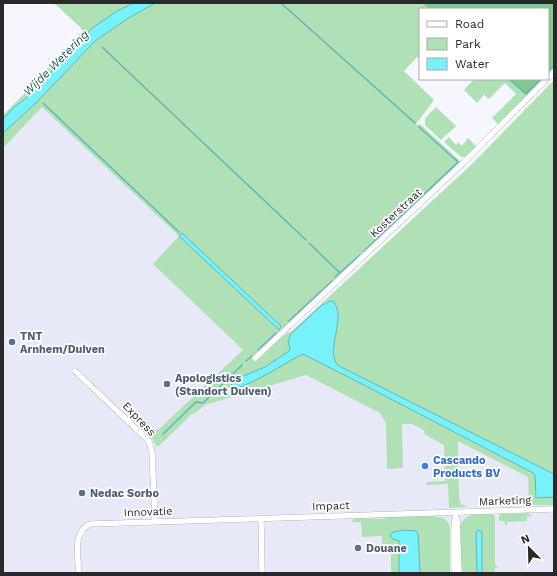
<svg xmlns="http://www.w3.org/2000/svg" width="557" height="576" font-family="'Work Sans',sans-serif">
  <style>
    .built { fill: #e7e9f9 }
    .green { fill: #b0e1b6 }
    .forest { fill: #82c88c }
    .water { fill: #77f1fa; stroke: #60b5bc }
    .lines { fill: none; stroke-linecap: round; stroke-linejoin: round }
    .stream { stroke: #60b5bc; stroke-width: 1.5 }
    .minor-casing { stroke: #93949c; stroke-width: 6 }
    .minor { stroke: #fff; stroke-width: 5.5 }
    .service-dot { fill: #5c6f8a; stroke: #fff; stroke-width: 1.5 }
    .shop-dot { fill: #3f7fe0; stroke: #fff; stroke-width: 1.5 }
    .labels { text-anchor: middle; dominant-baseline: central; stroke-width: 3.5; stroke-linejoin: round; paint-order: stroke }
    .street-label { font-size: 11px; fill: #29292c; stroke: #fff }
    .service-label { font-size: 11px; font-weight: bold; fill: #4e5e75; stroke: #fff; text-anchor: start }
    .shop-label { font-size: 11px; font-weight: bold; fill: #366cbe; stroke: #fff; text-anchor: start }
    .water-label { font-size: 12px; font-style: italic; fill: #21565a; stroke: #fff }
  </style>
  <rect width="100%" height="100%" fill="#f5f6ff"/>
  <path class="built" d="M36,96L291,334L554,478V573H3V126Z"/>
  <path class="green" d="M54,3H134L117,11L91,29L77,46L68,53L55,67L44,81L23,101L13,108L3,119V115L29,89L82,31L81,28Z
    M155,3H422L429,9H420V60L417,57L404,71L434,100L416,124L417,125L420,124L460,161L461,164L252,359L256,362L283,336L293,330L473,163L554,80V474L339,366L335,362L334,359L333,301L326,302L290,348L291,351L303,354L360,383L533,473L535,475L536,498L554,497V505H529L528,477L458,441L459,498L461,504L467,507L449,508L448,484L426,485V482L445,481L444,445L424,434L425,431L412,424H402L403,468L387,469L386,423L380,413L306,375L205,405L194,414L193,413L159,446H156L149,432L159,429L243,350L153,264L179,236L42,107L3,148V133L36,103L95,41L127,19Z
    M474,79H509L526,94L541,79H545L501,124H498L492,118L516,94L505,83L489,99L484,95L477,103L464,90Z
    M436,107L456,126L441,140L425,125V118Z
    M449,137L456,145L458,142L462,146L468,138L476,146V148L467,157H461L444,142Z
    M528,513L532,516L527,517V521L507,522V525H505V521H499V515L501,514Z
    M492,514L495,516V564L498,568H495V573H462L460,526C465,512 480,514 492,514Z
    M433,516L444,518L448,523L450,527V573H391V549H382V536L362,537L361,522H352L353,520L357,518L385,519V517Z"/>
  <path class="forest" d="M422,3H554V66L548,72V9H429Z
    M509,79H541L526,94Z"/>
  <path class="water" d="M134,3H155L127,19L95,41L36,103L3,133V119L13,108L23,101L44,81L55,67L68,53L77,46L91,29L117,11Z
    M182,233L281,326L279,330L179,236Z
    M330,301H333C348,318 323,353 339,366L554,474V497L536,498L535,475L533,473L360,383L303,354C294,358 287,363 278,368C264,376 249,384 233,390L231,389V385L241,377L265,367L289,351L290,350L288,341L291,334L322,305Z
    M405,530L416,531L418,533L420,573H399V541L393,539L390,536L393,532Z
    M479,530L482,532V573H477L476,532Z"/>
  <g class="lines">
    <path class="stream" d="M281,3L415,123
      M102,47L306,240
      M548,72L554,66
      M509,79L526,94L541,79
      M43,103L179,232
      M309,243L340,273
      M364,251L458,162L419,127
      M335,277L360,255
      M289,321L332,281
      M258,350L276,333
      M246,361L252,356
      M163,434L196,402L203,403L242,365"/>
    <defs>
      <path id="minor" d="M548,78L554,72
        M255,358L464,162L547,79
        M75,371L149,441L152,452L155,521
        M261,518L262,573
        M457,519L459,573
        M79,573C78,556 72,533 90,524L554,509
        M454,573V527L456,512"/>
    </defs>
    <use href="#minor" class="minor-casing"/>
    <use href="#minor" class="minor"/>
  </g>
  <g class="service-dot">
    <circle cx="12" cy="342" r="4"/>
    <circle cx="167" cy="384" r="4"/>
    <circle cx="82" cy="493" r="4"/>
    <circle cx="358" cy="548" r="4"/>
  </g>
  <circle class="shop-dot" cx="425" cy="466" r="4"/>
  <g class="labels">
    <g class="street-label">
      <text transform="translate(396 213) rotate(-43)">Kosterstraat</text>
      <text transform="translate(139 419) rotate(46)">Express</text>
      <text transform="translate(505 501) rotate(-2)">Marketing</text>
      <text transform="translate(331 506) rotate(-2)">Impact</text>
      <text transform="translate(148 512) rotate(-2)">Innovatie</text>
    </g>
    <g class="service-label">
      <text x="20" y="336">TNT<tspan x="20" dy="13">Arnhem/Duiven</tspan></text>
      <text x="175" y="378">Apologistics<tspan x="175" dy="13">(Standort Duiven)</tspan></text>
      <text x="90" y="493">Nedac Sorbo</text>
      <text x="366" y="548">Douane</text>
    </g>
    <g class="shop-label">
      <text x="433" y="460">Cascando<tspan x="433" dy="13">Products BV</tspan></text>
    </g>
    <g class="water-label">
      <text transform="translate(56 63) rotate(-45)">Wijde Wetering</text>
    </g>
  </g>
  <rect width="557" height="576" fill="none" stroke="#29292c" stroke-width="8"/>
  <rect x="419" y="8" width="130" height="72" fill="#ffffff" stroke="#a9a9ab"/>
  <rect x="427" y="21" width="20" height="6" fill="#ffffff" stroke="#a9a9ab"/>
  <text x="455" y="28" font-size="12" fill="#29292c">Road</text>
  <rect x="427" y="38" width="20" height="12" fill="#b0e1b6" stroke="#a9a9ab"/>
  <text x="455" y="48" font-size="12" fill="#29292c">Park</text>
  <rect x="427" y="58" width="20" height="12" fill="#77f1fa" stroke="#a9a9ab"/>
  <text x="455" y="68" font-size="12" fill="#29292c">Water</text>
  <g transform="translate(529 548) rotate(337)" stroke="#ffffff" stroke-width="3" paint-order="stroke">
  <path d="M0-3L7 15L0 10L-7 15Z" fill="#29292c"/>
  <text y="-6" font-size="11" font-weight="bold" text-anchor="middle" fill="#29292c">N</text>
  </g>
</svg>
